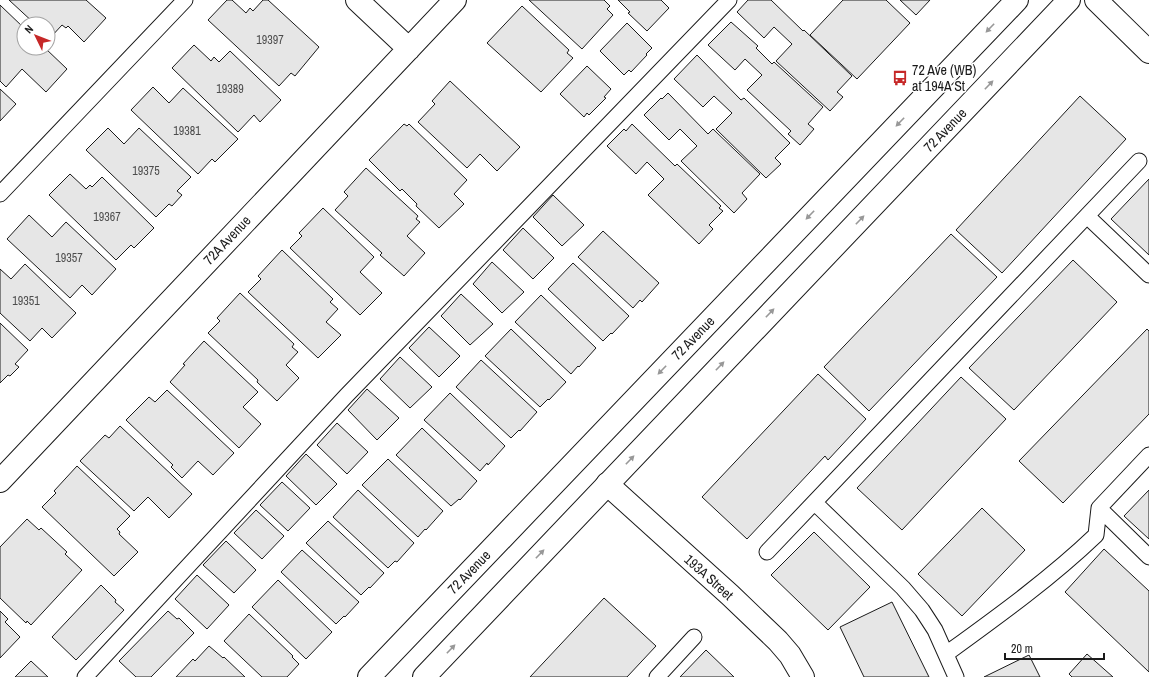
<svg xmlns="http://www.w3.org/2000/svg" width="1149" height="677" font-family="'Archivo Narrow',sans-serif">
  <style>
    .building { fill: #e6e6e6; stroke: #1a1a1a }
    .lines { fill: none; stroke-linecap: round; stroke-linejoin: round }
    .lane-casing { stroke: #1a1a1a; stroke-width: 17 }
    .street-casing { stroke: #1a1a1a; stroke-width: 24 }
    .secondary-casing { stroke: #1a1a1a; stroke-width: 24 }
    .lane { stroke: #fff; stroke-width: 15 }
    .street { stroke: #fff; stroke-width: 22 }
    .secondary { stroke: #fff; stroke-width: 22 }
    .oneway { fill: #989898 }
    .labels { text-anchor: middle; dominant-baseline: central; stroke-width: 3; stroke-linejoin: round; paint-order: stroke }
    .number-label { font-size: 12px; fill: #4d4d4d }
    .poi-label { font-size: 14px; fill: #1a1a1a; stroke: #fff; text-anchor: start }
    .street-label { font-size: 14px; fill: #1a1a1a; stroke: #fff }
  </style>
  <rect width="100%" height="100%" fill="#fff"/>
  <path class="building" d="M9,0H86L106,18L84,42L68,26L66,28L62,25L50,38L48,36V24H35Z
    M227,0H232L246,13L250,8L253,11L263,0H268L319,47L295,76L291,73L279,86L208,20Z
    M529,0H604L610,6L607,9L613,15L582,49Z
    M618,0H661L669,8L647,31L628,13L630,12Z
    M748,0H771L803,31L804,30L852,76L837,92L843,97L830,111L776,61L792,44L774,27L764,38L737,12Z
    M843,0H886L910,23L857,79L810,35Z
    M900,0H930L916,15Z
    M0,5L24,28V48H45L67,69L46,92L22,69L6,87L0,81Z
    M522,6L569,50L567,53L573,58L541,92L487,43Z
    M731,22L758,46L756,48L772,64L774,62L823,107L808,124L814,129L800,145L788,134L791,131L747,90L762,75L745,59L735,70L708,45Z
    M627,23L652,48L646,54L647,55L631,72L629,70L624,75L600,51Z
    M194,45L211,61L214,57L219,62L230,51L281,100L260,122L254,115L238,132L172,68Z
    M697,55L741,100L744,98L790,143L775,158L781,164L766,178L716,129L732,113L714,96L703,107L674,79Z
    M587,66L611,89L604,97L606,98L589,115L587,113L584,117L560,94Z
    M450,81L520,147L497,171L480,154L467,168L418,122L435,104L432,101Z
    M153,87L169,103L183,88L238,139L215,162L212,159L198,174L131,110Z
    M0,89L16,104L0,121Z
    M668,93L708,134L713,129L760,174L742,193L747,199L734,213L681,161L697,146L680,129L669,140L644,115L661,98L662,99Z
    M1080,96L1126,139L1002,273L956,230Z
    M404,124L407,126L409,124L467,180L454,194L464,204L439,228L416,206L417,204L402,189L400,191L369,160Z
    M632,124L675,166L677,164L721,206L719,208L723,211L709,225L713,229L699,244L648,195L664,179L647,162L636,174L607,146L624,129L626,131Z
    M108,128L124,144L139,128L191,177L177,191L182,195L172,206L169,204L156,217L86,150Z
    M366,168L418,216L416,219L420,222L407,236L425,253L404,276L380,255L382,253L335,210L348,196L344,192Z
    M70,174L86,189L90,185L92,187L102,177L154,228L134,248L131,245L116,260L49,195Z
    M1149,179V255L1111,219Z
    M553,195L584,225L562,246L533,217Z
    M323,208L374,257L360,272L382,293L360,315L290,248L302,236L299,233Z
    M29,215L52,237L66,222L116,269L92,295L82,285L70,298L7,239Z
    M523,228L554,258L533,279L503,250Z
    M603,231L659,283L642,302L640,300L633,308L578,257Z
    M951,234L997,277L869,411L824,367Z
    M282,250L333,299L330,302L338,309L326,322L341,335L318,358L248,292L261,279L258,276Z
    M1073,260L1117,302L1014,410L969,368Z
    M492,262L524,292L502,313L473,284Z
    M573,263L629,316L612,334L611,333L603,341L548,289Z
    M25,264L76,313L52,338L42,328L30,341L0,313V269L11,279Z
    M240,293L294,344L292,347L298,352L286,365L299,378L277,401L257,382L258,380L208,333L220,321L217,318Z
    M461,294L493,324L470,345L441,316Z
    M541,295L596,348L579,367L578,366L571,374L515,322Z
    M0,323L28,350L15,364L19,367L10,376L8,375L0,383Z
    M429,327L460,356L439,377L409,348Z
    M511,329L566,382L549,400L548,399L540,407L485,356Z
    M1147,329L1149,331V414L1063,503L1019,461Z
    M204,341L258,392L243,407L261,424L239,448L170,382L185,365L183,364Z
    M400,357L432,387L410,408L380,379Z
    M481,360L537,412L520,431L519,430L511,438L456,387Z
    M818,374L866,419L828,460L825,456L747,539L702,497Z
    M961,377L1006,419L902,530L857,488Z
    M367,389L399,418L377,440L348,410Z
    M167,390L234,453L213,475L198,461L182,478L171,467L173,465L126,420L149,397L155,402Z
    M450,393L505,446L488,465L487,463L480,471L424,420Z
    M337,423L368,452L347,474L317,445Z
    M120,426L192,494L169,518L148,497L134,511L80,461L105,435L109,438Z
    M422,428L477,481L460,500L459,499L451,506L396,455Z
    M306,454L337,484L316,505L286,476Z
    M388,459L443,511L426,530L425,529L418,537L362,485Z
    M77,466L130,516L117,529L120,532L119,534L138,552L114,576L42,507L56,493L54,491Z
    M282,482L310,508L288,531L260,505Z
    M358,490L414,543L397,562L395,561L388,568L333,517Z
    M1149,490V539L1124,516Z
    M982,508L1025,550L962,616L918,574Z
    M256,510L284,536L262,559L234,533Z
    M27,519L39,530L41,528L67,552L65,554L82,570L31,625L27,621L26,623L0,598V547Z
    M328,521L384,573L370,588L369,587L361,595L306,543Z
    M814,532L870,587L828,630L771,575Z
    M226,541L256,570L234,593L203,565Z
    M1104,549L1149,591V672L1065,592Z
    M302,550L359,602L345,617L344,616L336,624L281,572Z
    M197,575L229,605L207,629L175,599Z
    M278,580L332,632L306,659L252,607Z
    M101,585L116,600L115,602L124,610L76,660L52,637Z
    M604,598L656,646L627,677H530Z
    M892,602L929,677H864L840,627Z
    M0,611L8,619L5,622L20,637L0,658Z
    M168,611L177,619L179,618L194,633L151,677H136L119,661Z
    M249,614L293,656L292,657L299,664L287,677H262L224,641Z
    M209,646L223,658L224,657L245,677H176L193,659L195,661Z
    M706,650L734,677H680Z
    M1087,654L1113,677H1072L1069,674Z
    M1029,655L1040,677H984Z
    M31,661L48,677H15Z"/>
  <g class="lines">
    <defs>
      <path id="lane" d="M0,194L185,0
        M1087,216L1149,275
        M815,503L903,588L922,610L935,630L956,677
        M1099,508L1149,557
        M767,552L1139,161
        M946,654C997,617 1050,579 1096,535L1099,508L1149,455
        M85,677L346,396L729,0
        M657,677L694,637"/>
      <path id="street" d="M357,0L409,49
        M0,481L455,0
        M607,484L730,595L778,641L790,655L803,677"/>
      <path id="secondary" d="M1096,0L1149,52
        M369,677L1017,0
        M424,677L1069,0"/>
    </defs>
    <use href="#lane" class="lane-casing"/>
    <use href="#street" class="street-casing"/>
    <use href="#secondary" class="secondary-casing"/>
    <use href="#lane" class="lane"/>
    <use href="#street" class="street"/>
    <use href="#secondary" class="secondary"/>
  </g>
  <defs><path id="oneway-solid" d="M-6-.8H1V-3.2L6.5 0L1 3.2V.8H-6Z"/></defs>
  <g class="oneway">
    <use href="#oneway-solid" transform="translate(990 28) rotate(134)"/>
    <use href="#oneway-solid" transform="translate(989 85) rotate(-46)"/>
    <use href="#oneway-solid" transform="translate(900 122) rotate(134)"/>
    <use href="#oneway-solid" transform="translate(810 215) rotate(134)"/>
    <use href="#oneway-solid" transform="translate(860 220) rotate(-46)"/>
    <use href="#oneway-solid" transform="translate(770 313) rotate(-46)"/>
    <use href="#oneway-solid" transform="translate(720 366) rotate(-46)"/>
    <use href="#oneway-solid" transform="translate(662 370) rotate(134)"/>
    <use href="#oneway-solid" transform="translate(630 460) rotate(-46)"/>
    <use href="#oneway-solid" transform="translate(540 554) rotate(-46)"/>
    <use href="#oneway-solid" transform="translate(451 649) rotate(-46)"/>
  </g>
  <defs>
    <symbol id="bus-bare" viewBox="-9 -9 18 18"><path d="M-5-6H5V4H4V6H2V4H-2V6H-4V4H-5ZM-3.5-4V0h7V-4ZM-3.5 1.2v1.5H-2V1.2ZM2 1.2v1.5H3.5V1.2Z" fill="#c62828" stroke="#fff" stroke-width="2.5" paint-order="stroke"/></symbol>
  </defs>
  <g fill-rule="evenodd">
    <use href="#bus-bare" x="889" y="67" width="22" height="22"/>
  </g>
  <g class="labels">
    <g class="number-label">
      <text x="270" y="40">19397</text>
      <text x="230" y="89">19389</text>
      <text x="187" y="131">19381</text>
      <text x="146" y="171">19375</text>
      <text x="107" y="217">19367</text>
      <text x="69" y="258">19357</text>
      <text x="26" y="301">19351</text>
    </g>
    <g class="poi-label">
      <text x="912" y="70">72 Ave (WB)<tspan x="912" dy="16">at 194A St</tspan></text>
    </g>
    <g class="street-label">
      <text transform="translate(945 130) rotate(-46)">72 Avenue</text>
      <text transform="translate(227 240) rotate(-47)">72A Avenue</text>
      <text transform="translate(693 338) rotate(-46)">72 Avenue</text>
      <text transform="translate(469 572) rotate(-46)">72 Avenue</text>
      <text transform="translate(709 577) rotate(42)">193A Street</text>
    </g>
  </g>
  <g transform="translate(36 36) rotate(313)"><circle r="19" fill="#ffffff" stroke="#a3a3a3"/>
  <path d="M0-3L7 15L0 10L-7 15Z" fill="#c62828"/>
  <text y="-6" font-size="11" font-weight="bold" text-anchor="middle" fill="#1a1a1a">N</text>
  </g>
  <path d="M1005 653v6h99v-6" fill="none" stroke="#1a1a1a" stroke-width="2"/>
  <text x="1011" y="653" font-size="12" fill="#1a1a1a" stroke="#ffffff" stroke-width="3" paint-order="stroke">20 m</text>
</svg>
